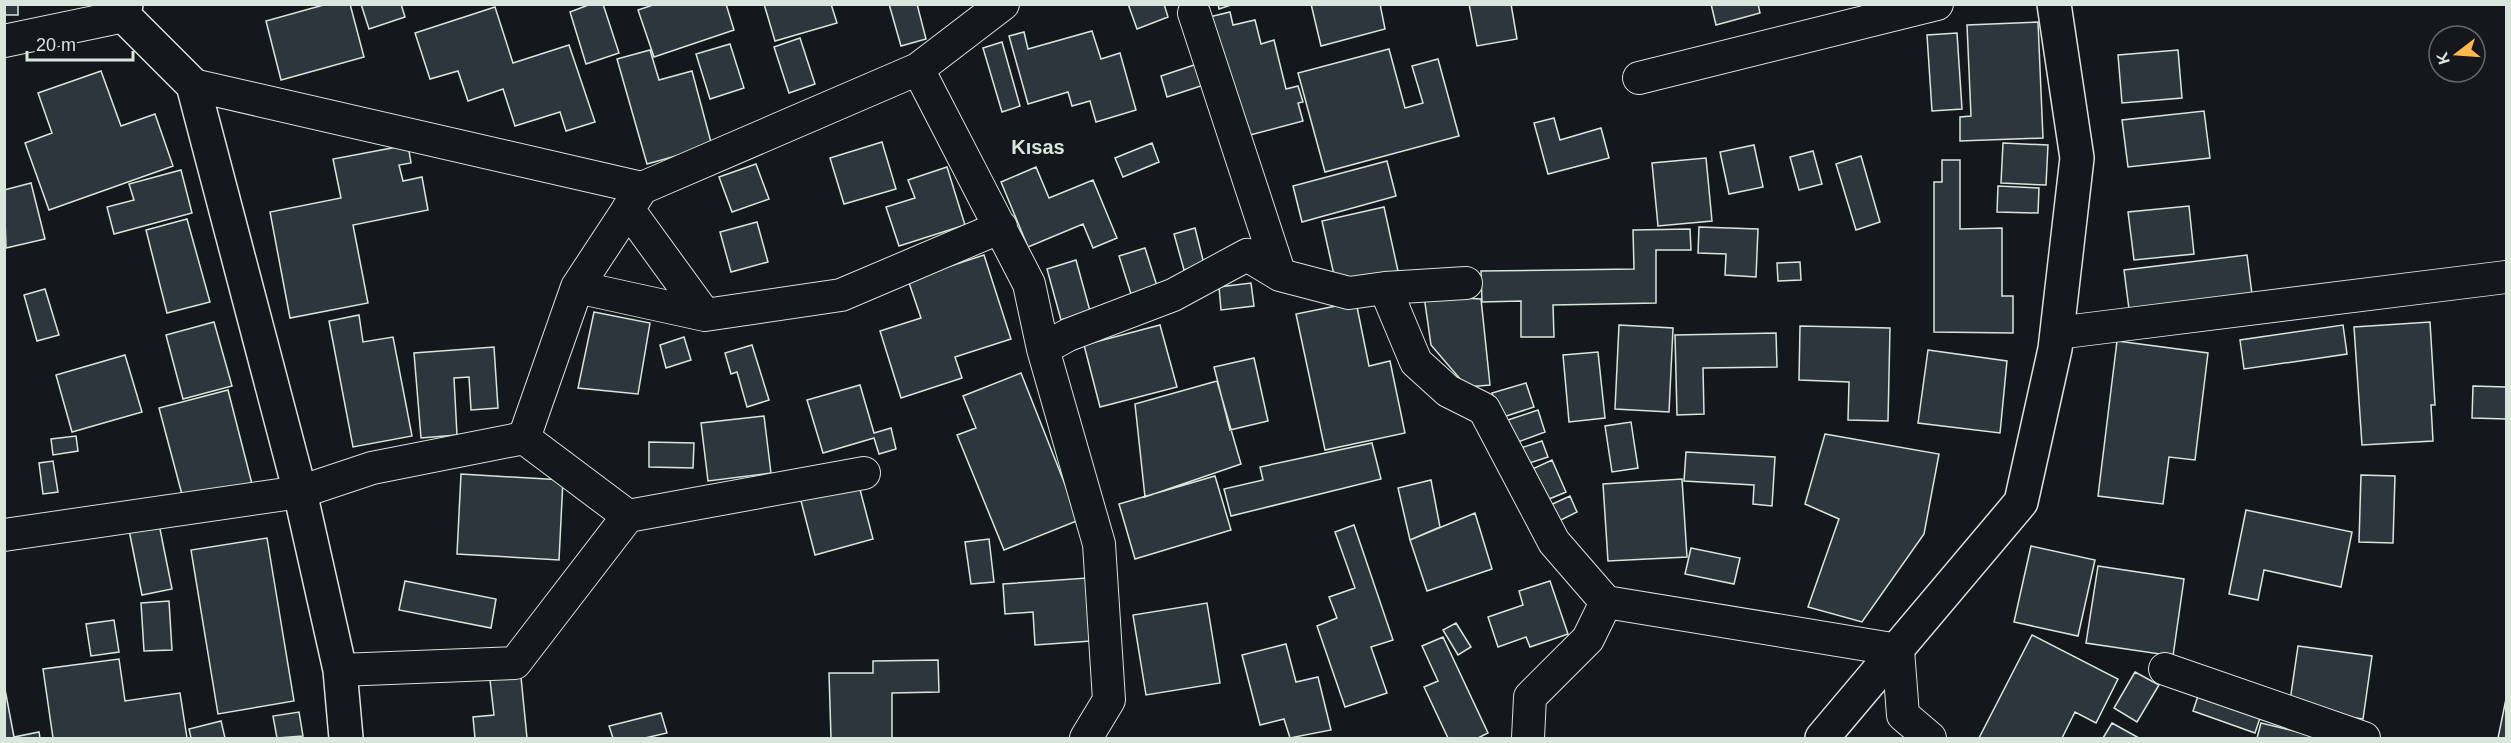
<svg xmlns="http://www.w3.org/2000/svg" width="2511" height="743" font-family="Arial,sans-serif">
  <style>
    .building { fill: #2c363c; stroke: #d8e6dc; stroke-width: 1.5 }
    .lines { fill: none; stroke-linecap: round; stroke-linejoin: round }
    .minor-casing { stroke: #d8e6dc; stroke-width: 34 }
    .tertiary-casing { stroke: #d8e6dc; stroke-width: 36 }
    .minor { stroke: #14181c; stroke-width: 32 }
    .tertiary { stroke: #14181c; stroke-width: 33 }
    .labels { text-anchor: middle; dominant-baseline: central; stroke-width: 4.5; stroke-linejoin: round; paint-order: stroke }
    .quarter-label { font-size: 20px; font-weight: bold; fill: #d8e6dc; stroke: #14181c }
  </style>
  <rect width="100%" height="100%" fill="#14181c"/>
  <path class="building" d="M4,4H18V15H4Z
    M327,4H350L364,57L281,80L266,21Z
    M361,4H401L405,17L369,29Z
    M591,4H603L619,53L586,64L570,12Z
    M656,4H726L734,30L654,57L638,10Z
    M764,4H831L837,23L775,41Z
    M889,4H917L926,39L901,46Z
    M1128,4H1164L1168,17L1137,29Z
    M1218,4H1234L1219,9Z
    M1311,4H1380L1385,29L1321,46Z
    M1469,4H1511L1517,39L1477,46Z
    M1711,4H1758L1760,13L1716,25Z
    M495,7L513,63L569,45L595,122L566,131L560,112L515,126L503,89L468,101L458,71L430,79L415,33Z
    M1230,12L1233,25L1255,20L1261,44L1274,40L1286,89L1298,86L1303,102L1298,103L1303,121L1246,136L1205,18Z
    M2038,22L2043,138L1960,141V117L1971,116L1967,25Z
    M1092,31L1101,59L1120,53L1136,110L1096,122L1090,101L1072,106L1068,92L1028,104L1009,36L1024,32L1028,49Z
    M1957,33L1962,109L1932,111L1927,35Z
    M800,38L815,84L789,93L774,47Z
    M1002,42L1020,106L1002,112L983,48Z
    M730,44L744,88L710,99L696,54Z
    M1389,49L1405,108L1423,103L1412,66L1438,59L1459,136L1325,172L1298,73Z
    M650,50L659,80L692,71L712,146L647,164L617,59Z
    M2178,50L2182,98L2122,103L2118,55Z
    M1200,63L1207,84L1167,97L1161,76Z
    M101,71L121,126L155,114L173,166L49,210L25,143L52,133L38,93Z
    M2204,111L2210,158L2128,167L2122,120Z
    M1554,118L1560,140L1601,128L1609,158L1548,174L1534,123Z
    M882,142L896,189L844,204L830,158Z
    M1152,143L1159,162L1123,177L1115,158Z
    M2003,143L2048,145L2046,185L2001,183Z
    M408,145L411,163L399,165L403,181L422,177L428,210L353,225L368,303L290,318L270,212L341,198L333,159Z
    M1754,145L1763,187L1729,194L1720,152Z
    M1813,151L1822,184L1799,190L1790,157Z
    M1861,156L1880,222L1856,230L1836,164Z
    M1706,158L1712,221L1658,226L1652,163Z
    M1942,160H1960V229L2002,228V296H2013V333L1934,332V182H1942Z
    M1387,161L1396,196L1302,222L1293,186Z
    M756,164L769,199L732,212L719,177Z
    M947,167L965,225L899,246L886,207L915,198L908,180Z
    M1036,167L1049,198L1093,180L1117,238L1093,248L1083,224L1028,247L1001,182Z
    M181,170L192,213L114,234L107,207L134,200L129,184Z
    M31,183L45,239L6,248L4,190Z
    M1998,186L2039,188L2038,213L1997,212Z
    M2189,206L2194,254L2134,260L2128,212Z
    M1384,207L1398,271L1336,284L1322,221Z
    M187,219L210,302L167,313L146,230Z
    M757,222L768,262L731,272L720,232Z
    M1699,227L1758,229L1756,277L1725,275L1726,254L1698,253Z
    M1195,228L1204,264L1184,270L1174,234Z
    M1690,229L1691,250H1656V303L1553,305L1554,337H1521V301L1482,302L1481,271L1634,269L1633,230Z
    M1145,248L1157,286L1131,294L1119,256Z
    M984,255L1011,339L955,357L962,378L901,398L880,331L921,318L908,280Z
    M2247,255L2253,302L2130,317L2124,270Z
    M1076,260L1090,311L1061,320L1047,269Z
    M1800,262L1801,280L1778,281L1777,263Z
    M1251,283L1254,306L1221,310L1219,287Z
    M45,289L59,335L37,341L24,295Z
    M1424,296L1481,299L1490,385L1467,387L1431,345Z
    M1356,302L1369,366L1390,361L1405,433L1325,450L1296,314Z
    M594,312L650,323L638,394L578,388Z
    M359,315L363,342L393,337L412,436L353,447L329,321Z
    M214,322L232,386L183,399L166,335Z
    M2430,322L2435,405H2431L2433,441L2362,445L2354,327Z
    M1160,325L1177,387L1100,407L1084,345Z
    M1619,325L1673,328L1669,412L1615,409Z
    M2343,325L2347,354L2244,369L2240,340Z
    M1800,326L1890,328L1888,421L1848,420L1849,382L1799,380Z
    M1776,333L1777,367L1703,368L1704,414L1677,415L1675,335Z
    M684,337L691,360L666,368L660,345Z
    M2117,341L2208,353L2195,460L2169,457L2163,504L2098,496Z
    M752,345L769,400L747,407L737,372L731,374L725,353Z
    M494,347L498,408L471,410L469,377L454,378L457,435L421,438L414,353Z
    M1928,350L2007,361L2000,433L1918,423Z
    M1598,352L1605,418L1569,422L1563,355Z
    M125,355L142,412L72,432L56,375Z
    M1254,358L1268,421L1230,430L1214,367Z
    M1021,373L1079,520L1004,550L957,435L976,428L963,396Z
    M1217,381L1241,464L1145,497L1135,404Z
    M1526,383L1534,407L1500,418L1492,393Z
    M860,385L874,433L891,428L896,449L879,454L874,438L823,453L807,400Z
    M2473,386L2506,387V419L2472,418Z
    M228,390L252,484L184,502L159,408Z
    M1538,410L1545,432L1510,445L1502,422Z
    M764,416L771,473L708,481L701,423Z
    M1631,422L1638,468L1612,472L1605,426Z
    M1825,434L1939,454L1924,534L1862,622L1808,607L1839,519L1805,504Z
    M76,436L78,451L53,455L51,439Z
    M1542,441L1548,457L1520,466L1515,450Z
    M649,442L694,443L693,468L649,467Z
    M1372,443L1381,479L1231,516L1224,489L1263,480L1260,467Z
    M1686,452L1775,457L1772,506L1753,504L1754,485L1684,481Z
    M1552,460L1566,492L1542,502L1528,471Z
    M53,461L58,492L43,494L39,463Z
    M461,474L563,480L559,560L457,554Z
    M2361,475L2395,476L2393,543L2359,542Z
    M1215,476L1231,530L1135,559L1119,504Z
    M1682,479L1687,557L1608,561L1603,484Z
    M1431,480L1440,527L1410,540L1398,488Z
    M858,482L873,539L815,555L800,497Z
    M1570,496L1577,512L1553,524L1546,507Z
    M2246,510L2352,532L2341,587L2264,570L2258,600L2229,594Z
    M1475,513L1492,569L1427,591L1410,540Z
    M157,514L172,589L142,595L127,520Z
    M1354,525L1393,640L1371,647L1387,693L1345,707L1317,626L1337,618L1329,597L1355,588L1335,532Z
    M267,538L294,701L218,714L191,550Z
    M989,539L994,582L971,584L965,542Z
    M2031,546L2095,560L2078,636L2014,622Z
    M1691,548L1740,558L1734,584L1685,574Z
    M2098,566L2184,579L2173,656L2086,643Z
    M1087,578L1091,641L1035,645L1033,612L1005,614L1003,584Z
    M405,581L496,599L491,628L399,610Z
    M1550,581L1568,634L1530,647L1526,637L1498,647L1488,617L1523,605L1519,591Z
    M169,601L172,650L144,651L141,603Z
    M1207,603L1220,683L1146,695L1133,615Z
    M114,620L119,652L91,656L86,624Z
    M1456,623L1471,647L1458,655L1443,630Z
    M2032,635L2118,679L2096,723L2075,712L2062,738H1979Z
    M1443,637L1488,733L1478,738H1448L1424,687L1438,681L1422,646Z
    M1286,644L1296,682L1318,677L1331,730L1290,738L1284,719L1260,725L1242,655Z
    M2298,646L2372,656L2363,719L2289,708Z
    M119,659L125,701L180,693L187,738H53L43,669Z
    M938,660L939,692L892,693V738H831L829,673H873V661Z
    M520,667L527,738H475L473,717L494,715L489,671Z
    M2135,672L2159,685L2137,722L2114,708Z
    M4,684L14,737L39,732L40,738H4Z
    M2199,693L2261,715L2255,733L2193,711Z
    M2506,699V738H2498Z
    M299,712L303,736L277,738L273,716Z
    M661,713L667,733L645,738H613L609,726Z
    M221,721L225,738H191L189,729Z
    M2112,723L2139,738H2103Z
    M2261,723L2323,738H2257Z"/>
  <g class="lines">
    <defs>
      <path id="minor" d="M1194,13L1280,275
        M4,41L124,16
        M918,69L1003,4
        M1639,78L1937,4
        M193,85L642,188L918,69L1029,284L1043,349L1099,544L1109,700L1086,738
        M628,209L705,315
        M577,287L705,315L841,295L1001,227
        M1385,288L1466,283
        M2057,333L2506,277
        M1043,349L1068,335L1173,295L1247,255L1280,275L1349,293L1385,288L1416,362L1448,391L1484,409L1554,542L1606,602L1898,650L1903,715L1930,738
        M628,516L864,473
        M4,535L300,492L372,468L524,438
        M2165,669L2364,738
        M340,670L515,663L628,516L524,438L577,287L642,188
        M1528,738L1530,697L1588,639L1606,602"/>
      <path id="tertiary" d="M126,4L124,16L193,85L300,492L340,670L346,738
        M1822,738L2021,502L2055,349L2077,158L2054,4"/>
    </defs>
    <use href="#minor" class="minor-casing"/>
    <use href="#tertiary" class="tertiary-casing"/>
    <use href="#minor" class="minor"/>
    <use href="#tertiary" class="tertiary"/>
  </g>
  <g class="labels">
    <g class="quarter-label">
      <text x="1038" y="147">Kısas</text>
    </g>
  </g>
  <rect width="2511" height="743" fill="none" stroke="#d8e6dc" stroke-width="12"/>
  <g transform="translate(2457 54) rotate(253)"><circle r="28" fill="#14181c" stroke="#626a69" stroke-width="1.5"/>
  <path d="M0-4.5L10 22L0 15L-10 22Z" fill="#ffb74d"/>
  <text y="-9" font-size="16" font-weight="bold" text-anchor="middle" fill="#d8e6dc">K</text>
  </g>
  <path d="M27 51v9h106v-9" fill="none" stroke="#d8e6dc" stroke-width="3"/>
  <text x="36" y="51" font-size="18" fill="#d8e6dc" stroke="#14181c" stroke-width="4.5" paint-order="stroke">20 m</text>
</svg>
